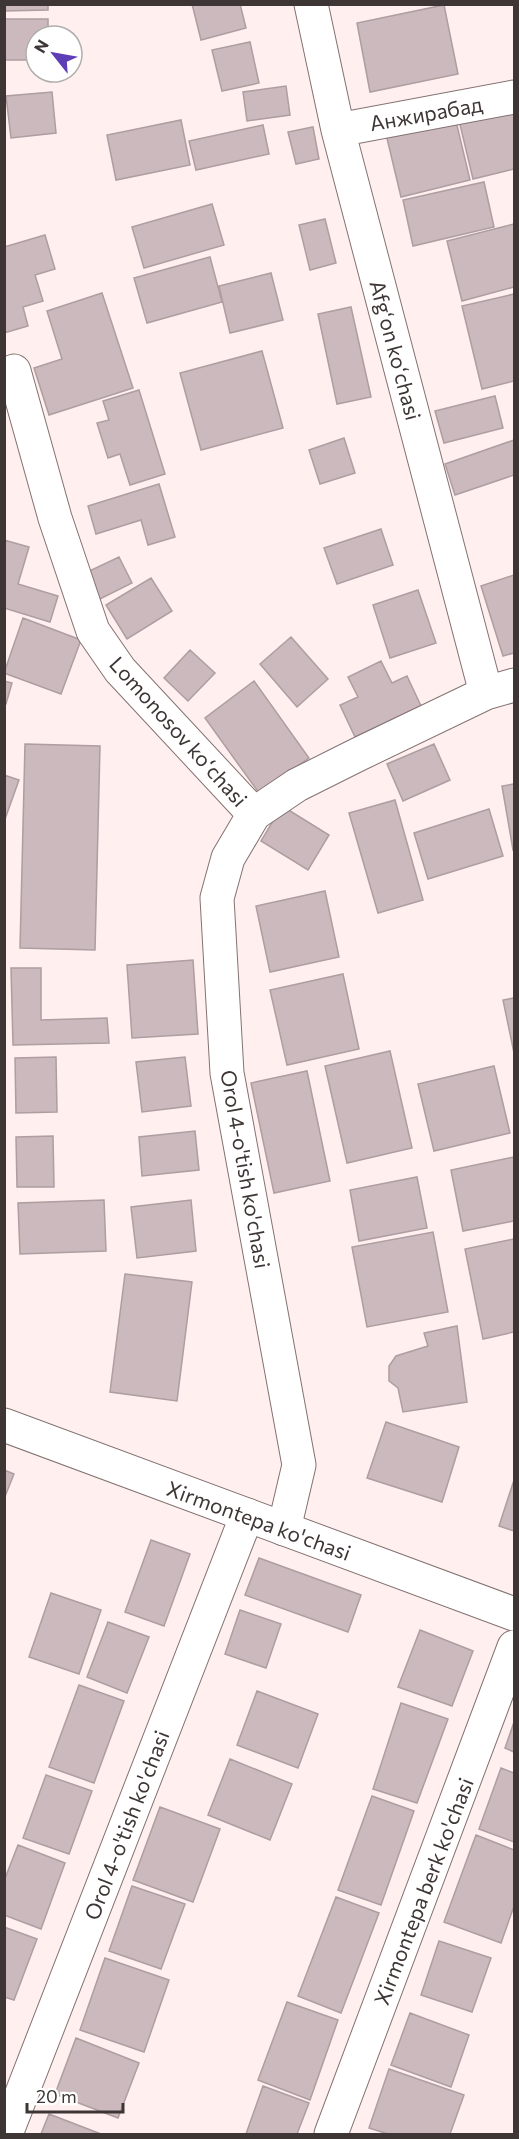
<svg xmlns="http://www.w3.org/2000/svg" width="519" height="2139" font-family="Commissioner,sans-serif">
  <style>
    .building { fill: #cbb9bd; stroke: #ae9da1; stroke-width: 1.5 }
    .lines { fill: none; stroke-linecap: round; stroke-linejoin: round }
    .minor-casing { stroke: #837271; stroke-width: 35 }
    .tertiary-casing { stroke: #837271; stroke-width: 35 }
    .minor { stroke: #fff; stroke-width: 33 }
    .tertiary { stroke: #fff; stroke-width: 33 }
    .labels { text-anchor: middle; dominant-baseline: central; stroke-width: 6; stroke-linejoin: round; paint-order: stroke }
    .street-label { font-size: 21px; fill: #3d3635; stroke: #fff }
  </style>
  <rect width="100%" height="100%" fill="#ffefef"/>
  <path class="building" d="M4,4H48V10L4,11Z
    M192,4H240L246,28L201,40Z
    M444,5L458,74L370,92L357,23Z
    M4,19H48V36H36V60H4Z
    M250,42L259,83L222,91L212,50Z
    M286,86L290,115L247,121L243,92Z
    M52,92L56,133L11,138L6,96Z
    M514,103V169L473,179L458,116Z
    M455,117L470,180L401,197L386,134Z
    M181,120L190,165L116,180L107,135Z
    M263,125L269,154L196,170L189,141Z
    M313,127L319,159L296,164L288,132Z
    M484,182L494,227L413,246L403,200Z
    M212,204L224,245L144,268L132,227Z
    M325,219L336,263L310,270L299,225Z
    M514,224V287L462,301L447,241Z
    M45,235L55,269L35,275L43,301L23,307L28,326L4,333V247Z
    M210,257L222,302L147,323L134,278Z
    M271,273L283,320L230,333L219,286Z
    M102,293L133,388L49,415L34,368L62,359L47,311Z
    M514,294V381L482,389L462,306Z
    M351,307L371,397L337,404L318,314Z
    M262,351L283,428L201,450L180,373Z
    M139,390L165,474L130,485L120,454L108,458L97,423L109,420L103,401Z
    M495,396L503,428L444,443L435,411Z
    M344,438L355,473L320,484L309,450Z
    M514,440V475L455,495L445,464Z
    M159,484L175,537L148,545L141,520L96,534L88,506Z
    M381,529L393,565L337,584L324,548Z
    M4,540L29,547L18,584L58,596L50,622L4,608Z
    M119,557L132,583L98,600L85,573Z
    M514,575V653L503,656L481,586Z
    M151,578L172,611L127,639L106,605Z
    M418,590L436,643L390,658L373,605Z
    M23,618L81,640L61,694L4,673Z
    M291,637L328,679L297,707L260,664Z
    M190,650L215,673L188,701L164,678Z
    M381,661L392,683L407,676L421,706L355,737L340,705L358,697L348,677Z
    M4,681L12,683L6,704H4Z
    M254,681L309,758L259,793L205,718Z
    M25,744L100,746L95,950L20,948Z
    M434,744L450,780L403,801L387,764Z
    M4,775L19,780L4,822Z
    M514,784V850H513L502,786Z
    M395,800L423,900L378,913L349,813Z
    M282,806L329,835L308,870L261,841Z
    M489,809L503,856L428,879L414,833Z
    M325,891L339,957L270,972L256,906Z
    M193,960L198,1034L132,1038L127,965Z
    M11,968H41V1020L107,1018L109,1043L13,1045Z
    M343,974L359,1049L287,1065L270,990Z
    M514,998V1053L503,1000Z
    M390,1051L412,1148L347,1163L325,1066Z
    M56,1057L57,1112L16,1113L15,1058Z
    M185,1057L191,1106L142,1112L136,1062Z
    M494,1066L510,1133L434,1151L418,1084Z
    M307,1071L330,1181L274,1193L251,1083Z
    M195,1131L199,1170L142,1176L139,1137Z
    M53,1136L54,1187H17L16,1137Z
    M514,1157V1221L463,1231L451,1170Z
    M417,1177L427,1228L359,1241L350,1190Z
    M104,1200L106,1251L20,1254L18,1203Z
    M191,1200L196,1251L137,1258L131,1207Z
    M433,1232L448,1312L367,1327L352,1247Z
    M514,1239V1332L483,1339L465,1249Z
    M125,1274L192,1282L177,1401L110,1392Z
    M457,1326L467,1402L403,1412L398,1388L389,1381V1366L396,1356L428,1346L424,1333Z
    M386,1422L459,1447L442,1502L367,1478Z
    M4,1470L14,1474L4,1499Z
    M514,1480V1531L499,1526Z
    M151,1540L190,1554L164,1626L125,1612Z
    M259,1558L361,1595L348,1632L245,1595Z
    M51,1593L101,1610L79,1674L29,1657Z
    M240,1610L281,1624L266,1668L225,1654Z
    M108,1622L149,1637L127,1693L87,1677Z
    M420,1630L473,1651L452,1706L398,1687Z
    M79,1685L124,1701L94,1783L49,1767Z
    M257,1691L318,1714L298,1768L237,1745Z
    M401,1703L448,1719L417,1803L373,1789Z
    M514,1722V1752L505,1748Z
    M230,1759L292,1784L270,1840L208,1815Z
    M501,1768L514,1773V1842L479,1829Z
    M46,1775L92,1791L69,1854L23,1838Z
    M372,1796L414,1811L381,1905L338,1890Z
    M160,1807L220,1829L193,1902L133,1880Z
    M476,1835L514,1850V1906L501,1943L444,1922Z
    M18,1845L65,1863L41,1929L4,1915V1881Z
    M132,1886L185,1904L161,1969L109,1951Z
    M336,1897L379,1913L341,2013L298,1996Z
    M4,1927L37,1939L14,2000L4,1997Z
    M439,1941L491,1958L472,2012L421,1995Z
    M105,1958L169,1980L144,2052L80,2030Z
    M287,2002L338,2020L310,2100L258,2080Z
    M410,2013L469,2035L451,2087L391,2065Z
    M76,2038L139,2063L118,2118L55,2094Z
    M389,2069L464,2095L450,2134H388L369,2128Z
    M263,2086L309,2103L297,2134H246Z
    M49,2114L101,2134H41Z"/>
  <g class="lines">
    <defs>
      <path id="minor" d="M311,4L338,130L486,693
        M338,130L514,97
        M14,371L55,518L93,631L120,670L254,814
        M284,1529L299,1465L227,1073L217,898L228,858L254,814L297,785L357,755L486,693L514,685
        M6,2134L247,1515
        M331,2134L514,1647"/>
      <path id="tertiary" d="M4,1425L514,1614"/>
    </defs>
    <use href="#minor" class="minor-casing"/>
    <use href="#tertiary" class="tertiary-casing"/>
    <use href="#minor" class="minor"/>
    <use href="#tertiary" class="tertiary"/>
  </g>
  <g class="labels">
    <g class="street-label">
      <text transform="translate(426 113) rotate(-10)">Анжирабад</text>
      <text transform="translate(396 350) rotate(75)">Afgʻon koʻchasi</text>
      <text transform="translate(179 731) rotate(48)">Lomonosov koʻchasi</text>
      <text transform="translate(246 1169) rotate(80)">Orol 4-o'tish ko'chasi</text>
      <text transform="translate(259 1520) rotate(20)">Xirmontepa ko'chasi</text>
      <text transform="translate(126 1825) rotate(-69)">Orol 4-o'tish ko'chasi</text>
      <text transform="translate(423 1891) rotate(-69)">Xirmontepa berk ko'chasi</text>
    </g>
  </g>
  <rect width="519" height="2139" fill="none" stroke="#3d3635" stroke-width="12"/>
  <g transform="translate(54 54) rotate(301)"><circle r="28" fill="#ffffff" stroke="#b1afae" stroke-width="1.5"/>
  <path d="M0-4.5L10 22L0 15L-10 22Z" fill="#5d3eb6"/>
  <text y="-9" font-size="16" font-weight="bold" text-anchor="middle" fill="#3d3635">N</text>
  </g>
  <path d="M27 2103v9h96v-9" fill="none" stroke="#3d3635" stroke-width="3"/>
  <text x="36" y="2103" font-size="18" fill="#3d3635" stroke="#ffffff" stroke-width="4.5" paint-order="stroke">20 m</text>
</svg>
